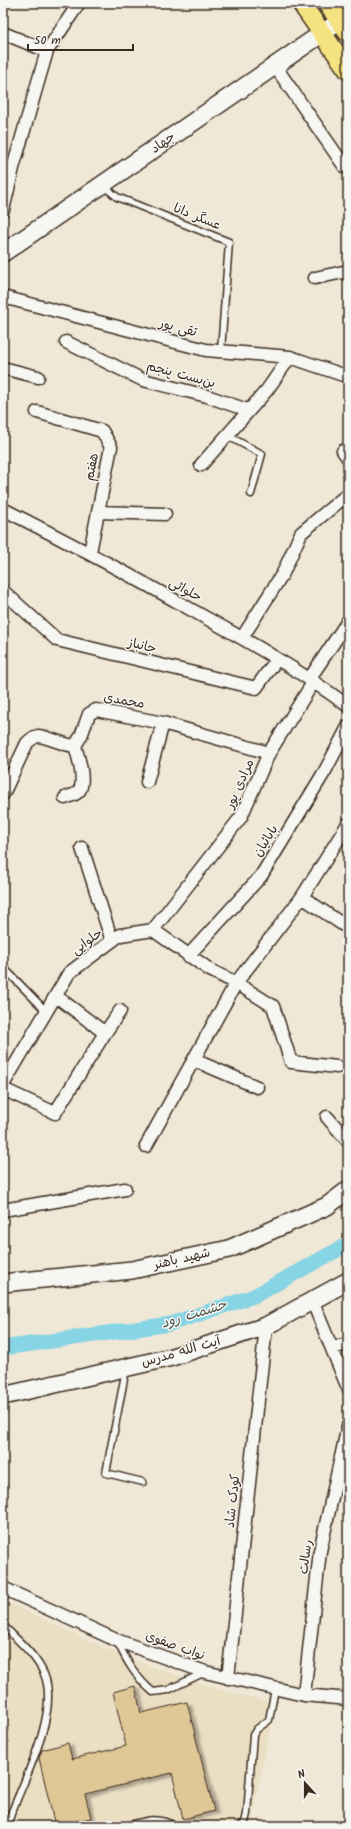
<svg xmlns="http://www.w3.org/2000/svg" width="351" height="1829" font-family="Kalam,'Playpen Sans Arabic',sans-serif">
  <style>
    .built { fill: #eadec3 }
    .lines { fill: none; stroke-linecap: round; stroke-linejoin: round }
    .canal { stroke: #86d4e4; stroke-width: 15 }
    .building { fill: #e0c796; stroke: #3b2a1e; filter: url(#shadow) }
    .lane-casing { stroke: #3b2a1e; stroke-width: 9 }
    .street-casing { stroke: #3b2a1e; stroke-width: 15 }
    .secondary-casing { stroke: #3b2a1e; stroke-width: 20 }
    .primary-casing { stroke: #3b2a1e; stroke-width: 21 }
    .lane { stroke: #f6f6f2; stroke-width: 6 }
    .street { stroke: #f6f6f2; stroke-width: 12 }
    .secondary { stroke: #f6f6f2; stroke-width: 17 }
    .primary { stroke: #f5e382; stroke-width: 18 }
    .labels { text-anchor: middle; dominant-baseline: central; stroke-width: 3; stroke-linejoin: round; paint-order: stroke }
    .street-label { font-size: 13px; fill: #3b2a1e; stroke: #f6f6f2 }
    .water-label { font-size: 14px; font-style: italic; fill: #4e5450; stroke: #f6f6f2 }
  </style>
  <defs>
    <filter id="shadow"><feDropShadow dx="4.5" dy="2.5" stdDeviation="1" flood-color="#0004"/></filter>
  </defs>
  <rect width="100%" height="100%" fill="#efe8d6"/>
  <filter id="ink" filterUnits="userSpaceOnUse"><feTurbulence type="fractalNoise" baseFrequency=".025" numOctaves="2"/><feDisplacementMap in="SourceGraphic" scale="8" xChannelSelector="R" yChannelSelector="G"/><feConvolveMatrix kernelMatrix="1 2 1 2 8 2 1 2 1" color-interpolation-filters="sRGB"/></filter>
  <g filter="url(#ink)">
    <path class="built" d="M3,1601L124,1657L223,1691L275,1703L250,1826H157L140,1823L132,1826H3Z"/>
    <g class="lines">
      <path class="canal" d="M3,1348L170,1324L254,1296L348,1244"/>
    </g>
    <path class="building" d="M135,1686L141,1713L187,1702L214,1811L183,1819L172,1773L85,1794L91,1818L55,1826L39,1758L42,1750L68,1743L72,1759L126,1746L113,1692Z"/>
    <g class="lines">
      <defs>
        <path id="lane" d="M104,186L117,197L229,242L221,351
          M226,435L262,454L251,494
          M3,967L47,1012
          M126,1369L106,1473L143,1482
          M3,1625C17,1640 36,1655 44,1674C60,1711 25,1778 11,1814L9,1820L10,1826
          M117,1641C126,1660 136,1678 153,1692L168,1690L205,1672
          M126,1826C145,1821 156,1816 175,1826
          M241,1826L245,1822L247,1814L253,1735L257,1729L269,1720L275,1689"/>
        <path id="street" d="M3,33L47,51
          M275,66L345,167
          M3,210L13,168L47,51L79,3
          M315,278L348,271
          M3,297L206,350L290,357L343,375H348
          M66,342L143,380L207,396L247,410
          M3,368L38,377
          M37,412L102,431L111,447L90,552
          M343,451L348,458
          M201,465L267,390L290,357
          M3,509C66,541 129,574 190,609C244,639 298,669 348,706
          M98,512L165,514
          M3,591L57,640L256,688L277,659
          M242,638L283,573L301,533L348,494
          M310,678L348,621
          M147,782L163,723
          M3,794L27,743C30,740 33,737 38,736C46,736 63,745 75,746L81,736L89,714L96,710L163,723L269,753
          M65,798C69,796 76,795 79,791C86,781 78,756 75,746
          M82,848L112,941
          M302,897L348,928
          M153,930L241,817L269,753L314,681
          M188,956L261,876L325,771L348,727
          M105,1033L120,1011
          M194,1060L257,1087
          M3,1085L69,973L120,935L153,930L210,970L236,983L273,1006L291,1062L337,1067
          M3,1089L55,1113L105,1033L56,996
          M327,1117L348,1141
          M146,1146L236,983L302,897L348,824
          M3,1210L125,1189
          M312,1300L348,1388
          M332,1348L348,1344
          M3,1588L116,1640L205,1672L304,1695L348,1699
          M228,1678L266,1326
          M304,1695L320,1551L348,1426"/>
        <path id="secondary" d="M3,253L340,21
          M3,1283L132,1270L229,1249L327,1206L348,1190
          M3,1396L172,1357L266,1326L348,1281"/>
        <path id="primary" d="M301,3L348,70
          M327,3L348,33"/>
      </defs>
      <use href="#lane" class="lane-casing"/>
      <use href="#street" class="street-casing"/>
      <use href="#secondary" class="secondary-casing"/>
      <use href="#primary" class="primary-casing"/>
      <use href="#lane" class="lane"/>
      <use href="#street" class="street"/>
      <use href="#secondary" class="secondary"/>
      <use href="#primary" class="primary"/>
    </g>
  </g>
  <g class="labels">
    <g class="street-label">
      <text transform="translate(163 143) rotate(-35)">جهاد</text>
      <text transform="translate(197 217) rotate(22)">عسگر دانا</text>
      <text transform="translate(178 328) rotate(15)">تقی پور</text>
      <text transform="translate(181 375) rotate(15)">بن‌بست پنجم</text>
      <text transform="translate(92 467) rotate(-79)">هفتم</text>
      <text transform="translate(185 590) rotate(29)">حلوائی</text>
      <text transform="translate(142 646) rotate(14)">جانباز</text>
      <text transform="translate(124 701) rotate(10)">محمدی</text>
      <text transform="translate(240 784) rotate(-66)">مرادی پور</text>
      <text transform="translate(266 841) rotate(-58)">بابائیان</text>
      <text transform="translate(87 942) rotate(-36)">حلوایی</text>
      <text transform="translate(182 1259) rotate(-13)">شهید باهنر</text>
      <text transform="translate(181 1352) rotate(-16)">آیت الله مدرس</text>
      <text transform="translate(233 1501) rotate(-84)">کودک شاد</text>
      <text transform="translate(306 1557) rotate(-82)">رسالت</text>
      <text transform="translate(175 1646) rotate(20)">نواب صفوی</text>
    </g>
    <g class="water-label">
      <text transform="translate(194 1314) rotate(-17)">حشمت رود</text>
    </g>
  </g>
  <rect width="351" height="1829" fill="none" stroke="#f6f6f2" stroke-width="16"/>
  <rect x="8" y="8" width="335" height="1813" fill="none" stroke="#3b2a1e" stroke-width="1.5" filter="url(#ink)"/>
  <g transform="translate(305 1783) rotate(339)" stroke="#f6f6f2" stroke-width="3" paint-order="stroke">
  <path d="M0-3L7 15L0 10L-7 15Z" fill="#3b2a1e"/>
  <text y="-6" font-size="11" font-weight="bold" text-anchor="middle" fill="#3b2a1e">N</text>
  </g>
  <path d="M28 44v6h105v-6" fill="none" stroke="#3b2a1e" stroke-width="2"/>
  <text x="34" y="44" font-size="12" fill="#3b2a1e" stroke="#f6f6f2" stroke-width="3" paint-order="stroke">50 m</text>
</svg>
